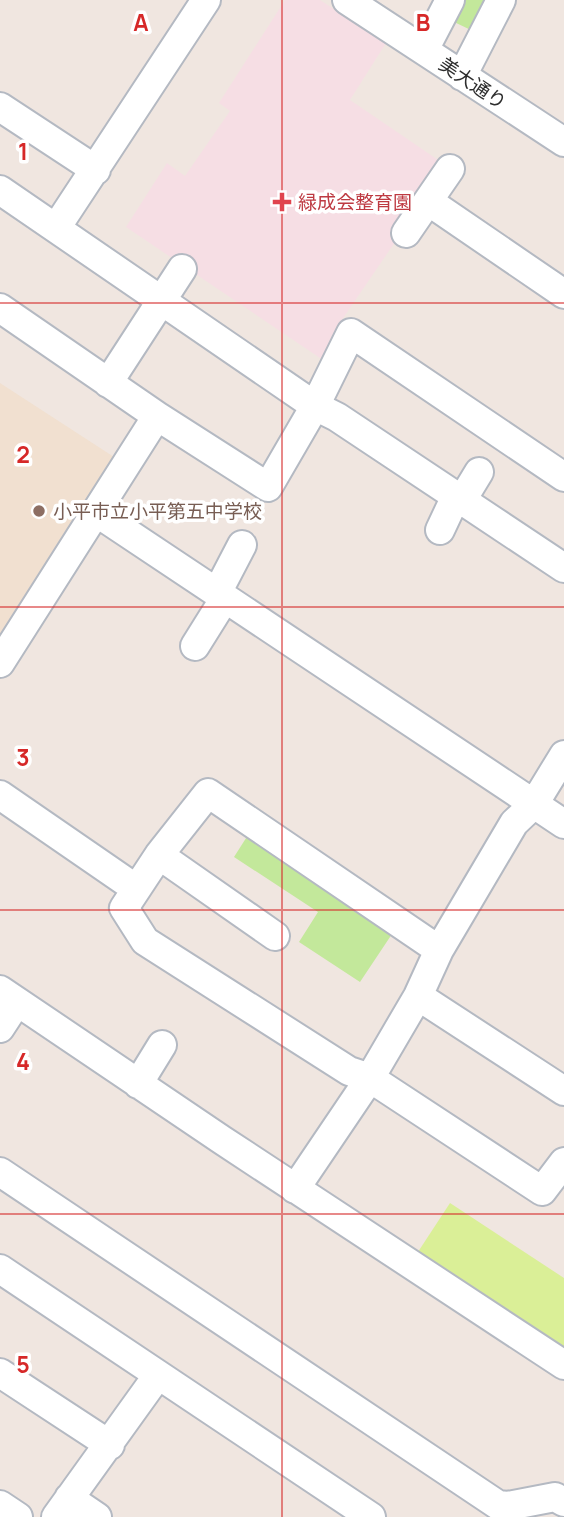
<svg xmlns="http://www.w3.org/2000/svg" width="564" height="1517" font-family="Manrope,'Noto Sans JP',sans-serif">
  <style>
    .education { fill: #f1e0d0 }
    .medical { fill: #f6dee4 }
    .green { fill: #c3e89b }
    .pitch { fill: #daef97 }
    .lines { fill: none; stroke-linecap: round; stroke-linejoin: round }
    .minor-casing { stroke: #b4b9c2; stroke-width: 32 }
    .minor { stroke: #fff; stroke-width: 28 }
    .grid { fill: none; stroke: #d62828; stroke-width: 2; stroke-opacity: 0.55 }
    .health-dot { fill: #e0444e; stroke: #fff; stroke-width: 2.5 }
    .education-dot { fill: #8d6e63; stroke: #fff; stroke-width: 2.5 }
    .labels { text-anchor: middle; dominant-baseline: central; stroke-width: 7; stroke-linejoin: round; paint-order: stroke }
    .street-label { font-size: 19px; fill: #2e2e2e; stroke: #fff }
    .health-label { font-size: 19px; fill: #be3a42; stroke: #fff; text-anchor: start }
    .education-label { font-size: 19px; fill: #785e54; stroke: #fff; text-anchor: start }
    .grid-label { font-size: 23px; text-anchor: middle; font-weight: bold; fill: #d62828; stroke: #fff; stroke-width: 7; stroke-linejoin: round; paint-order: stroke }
  </style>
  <rect width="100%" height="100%" fill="#f0e6e0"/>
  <path class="education" d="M0,383L114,457L0,635Z"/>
  <path class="medical" d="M285,0H320L386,43L350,100L447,166L337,327L323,360L126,227L167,163L185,176L230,111L219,103Z"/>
  <path class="green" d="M463,0H492L475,32L452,21Z
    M248,835L392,934L360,982L299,942L318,912L234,857Z"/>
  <path class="pitch" d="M450,1203L564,1278V1354L414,1258Z"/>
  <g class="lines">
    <defs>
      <path id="minor" d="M347,0L564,142
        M424,50L450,0
        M462,76L501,0
        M0,107L96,170
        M0,190L315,406L337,417L564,568
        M428,201L564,294
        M56,228L206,0
        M406,233L450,169
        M0,308L157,416L0,663
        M108,383L182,269
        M157,416L268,487L315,406L351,333L564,477
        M462,500L479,472
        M96,512L564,824
        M440,530L456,496
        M217,593L242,545
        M195,646L225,598
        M0,795L135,888
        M159,855L275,936
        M439,950L208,793L159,855L124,908L145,941L349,1071L370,1078L542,1191L564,1162
        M0,990L222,1140L564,1365
        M418,996L564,1091
        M0,1028L17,1002
        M138,1084L162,1045
        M0,1172L498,1505L508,1506L555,1497L564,1502
        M295,1189L370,1078L418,996L439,950L514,823L534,804L564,755
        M0,1269L371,1517
        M0,1373L110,1445
        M69,1498L97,1517
        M0,1505L18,1517
        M56,1517L158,1375"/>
    </defs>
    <use href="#minor" class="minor-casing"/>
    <use href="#minor" class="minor"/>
  </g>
  <path class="grid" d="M282,0V1517M0,303H564M0,607H564M0,910H564M0,1214H564"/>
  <path class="health-dot" d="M278.5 191.5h7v7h7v7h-7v7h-7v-7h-7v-7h7z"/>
  <circle class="education-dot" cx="39" cy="511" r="7"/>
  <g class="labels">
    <g class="street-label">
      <text transform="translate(473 83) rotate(34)">美大通り</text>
    </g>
    <g class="health-label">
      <text x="298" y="202">緑成会整育園</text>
    </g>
    <g class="education-label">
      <text x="53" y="511">小平市立小平第五中学校</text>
    </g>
  </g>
  <g class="grid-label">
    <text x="141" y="31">A</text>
    <text x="423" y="31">B</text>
    <text x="23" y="160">1</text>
    <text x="23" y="463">2</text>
    <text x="23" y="766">3</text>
    <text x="23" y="1070">4</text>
    <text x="23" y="1373">5</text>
  </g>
</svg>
